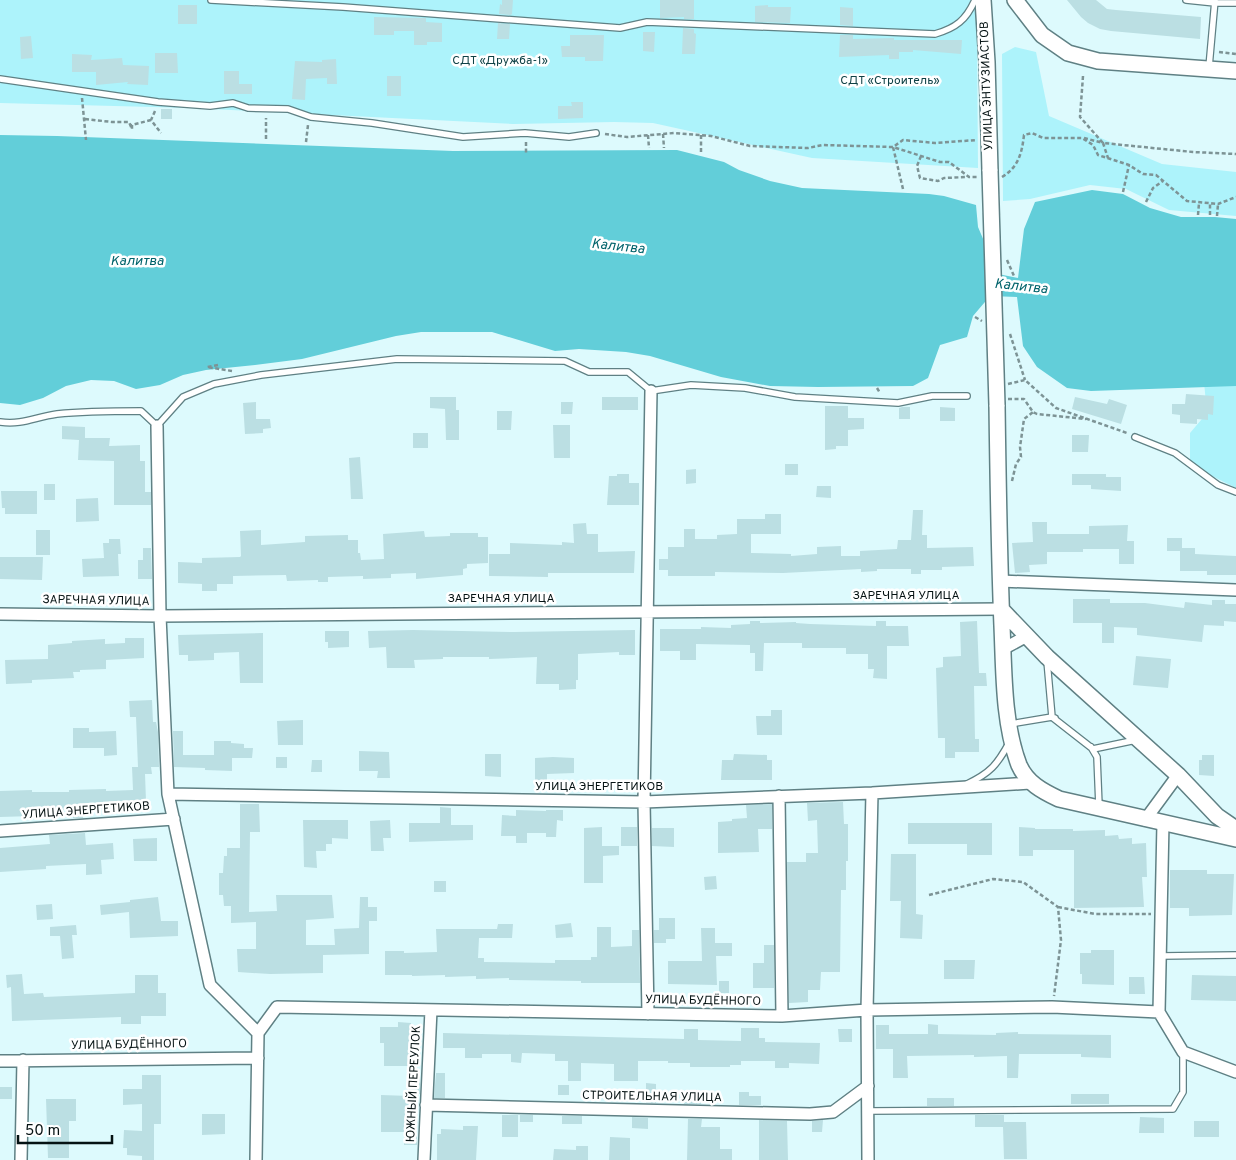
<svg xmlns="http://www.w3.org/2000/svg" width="1236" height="1160" font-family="Overpass,sans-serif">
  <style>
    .green { fill: #adf3fb }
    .water { fill: #62ced9 }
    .building { fill: #bbdfe3 }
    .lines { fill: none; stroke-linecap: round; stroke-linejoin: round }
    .lane-casing { stroke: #5f8084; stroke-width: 8 }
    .street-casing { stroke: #5f8084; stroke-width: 14 }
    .secondary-casing { stroke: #5f8084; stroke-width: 18 }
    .path { stroke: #7d9395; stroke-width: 2.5; stroke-dasharray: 4 2.5; stroke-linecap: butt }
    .lane { stroke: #fff; stroke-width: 5.5 }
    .street { stroke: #fff; stroke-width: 11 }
    .secondary { stroke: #fff; stroke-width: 15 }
    .secondary-bridge-casing { stroke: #5f8084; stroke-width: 18; stroke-linecap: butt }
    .secondary-bridge { stroke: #fff; stroke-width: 15 }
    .labels { text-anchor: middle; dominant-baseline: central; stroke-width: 5; stroke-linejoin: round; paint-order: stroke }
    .park-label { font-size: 12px; fill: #0e4146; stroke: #fff }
    .street-label { font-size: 12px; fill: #051213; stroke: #fff }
    .water-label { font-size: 14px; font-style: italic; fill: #00636b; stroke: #fff }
  </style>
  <rect width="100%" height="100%" fill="#ddfafd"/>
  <path class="green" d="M0,0H974L977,34L978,168L812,158L653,123L614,122L513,124L191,108L0,103Z
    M1015,47L1036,52L1049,116L1162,164L1236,172V216L1169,210L1126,189L1090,185L1030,199L1003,201L1002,54Z
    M1203,372L1236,375V488L1190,465V433L1207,413Z"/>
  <path class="water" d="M0,135L57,136L453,151L677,150L724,162L739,170L770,181L802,188L929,194L944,196L976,205L978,227L998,274L1018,278L1024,229L1035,202L1092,190L1123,194L1150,208L1181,217H1215L1236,219V386L1091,391L1067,388L1037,367L1023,346L1017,297L990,296L973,316L967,337L940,345L928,378L913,386L818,387L770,386L721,377L650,356L626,352L579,349L555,351L492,332H421L396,336L302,359L255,365L206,370L183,375L160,385L136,389L114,381L91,380L66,386L43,398L20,405L0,403Z"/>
  <path class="building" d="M502,0H513L512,14L510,15L499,14L500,4L502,5Z
    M660,0H694V19H684V17L660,18Z
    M1067,0H1096L1107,9L1116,10L1201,17L1200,39L1111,31L1100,29L1088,23L1081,17Z
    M178,5H197V24H178Z
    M768,5V7H791L790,23L755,22V6Z
    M840,7L853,8V26L840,25Z
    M374,17L426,18V22L442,23V42H427V45H414V31H394V35H374Z
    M498,23L510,24L509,39H497Z
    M683,28L694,29V33L696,34L695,54H682Z
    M643,32H655L654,52L643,51Z
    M570,35H604L603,61H585V57H562L561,46H570Z
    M840,35H853V39L894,38V40H962L961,54L913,50V52H899V59H889V55L839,57Z
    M31,36L33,58L21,59L20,37Z
    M155,53H177L178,73H155Z
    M72,54L92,55L91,60L122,58L123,65L149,66L148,85L127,84L128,82L96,85V72H72Z
    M336,59L337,84H327V78L306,79L305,100L292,99L295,61L322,62V60Z
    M224,71H239V84H252V94H224Z
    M387,76H401V96H387Z
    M571,102H583V118L558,119V106H572Z
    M161,109H172V119H161Z
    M1186,394L1214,396L1213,415L1208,414V420L1197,419V424L1180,423V415L1172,414V404H1185Z
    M430,397H456V410H459V440H446L445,409L430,408Z
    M602,397H638V410H602Z
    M1075,397L1107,404L1109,399L1127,405L1121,424L1072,409Z
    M256,402V419H270L271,428L263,429V433L245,434L243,403Z
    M561,402H573L572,414H561Z
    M825,406H848V418H864V429L848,430V446H836V449L825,450Z
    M902,407H910V419H899V408Z
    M940,407L955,408V421H940Z
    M497,411H512L511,430H497Z
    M553,425H570V458H554Z
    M62,426L85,427V438H110L109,446L140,445V461H145V492H151V505H114V461L78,460L79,440L62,439Z
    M413,433H428V448H413Z
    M1072,435H1089L1088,452H1072Z
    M360,457L363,499H351L349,458Z
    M785,464H798V475H785Z
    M696,469V483L686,484V470Z
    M617,474H629V483H639V505H607L609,476H617Z
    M1072,474H1106V477H1121V491L1091,489V485H1072Z
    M44,484H55V500H44Z
    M817,486H831V498L816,497Z
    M1,491H37V514H5V508H2Z
    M98,498L99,521L76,522V499Z
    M913,510H923L922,535H927V548L973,547L974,566L942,567V570H921V574H911V569H877V571L861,572V569L783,573L715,572V576H668V570H659V559H668V547H684V529H695V539H717V535L737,534V519H765V514H781V534H751V553L791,554V556L817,554V547L841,546V556H860V551L897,549L898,540H911Z
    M1032,522H1047V534H1089V526L1128,525L1127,541H1134V564H1119V549H1083V552H1047V564L1029,565L1030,572L1015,573L1012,543L1033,542Z
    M586,523L587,534H598V552L635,551L634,573H548V577L489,576V554H510V543L562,545V542L574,543L573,524Z
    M36,530H50V555H36Z
    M261,530V545L305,542V536L348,535V540H358V553H360L361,560L384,559L383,534L424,531L425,537L450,536V533H478V537H488V563L467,564V568L463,569V575L427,578L416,579V573L391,574V578L363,579V576L328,577V582H318V580L287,581L286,575L233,576V584H217V591H202V584L178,583V562L202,563V558L240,557L241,556L240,531Z
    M1167,538H1182V548H1195V554L1236,556V575H1207V571H1180V551H1167Z
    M109,539H120L121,554H118L119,576L83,577L82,559L104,558L103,543H109Z
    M143,548H151L152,579H138V560H143Z
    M0,557H43L42,580L0,579Z
    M1073,599H1110V603H1145L1184,608L1185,602L1212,605V600H1225V604H1236V622L1224,621V626L1204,625L1202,642L1137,635V628L1114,627V643H1102V623H1073Z
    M750,621H760V623L796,622V623L810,624L876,626V621H886V626H908L909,646H887V679L873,678L874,669H868V654H846V648H802V643H764L763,671H755V653H750V645L696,644V660H680V651H660V629H701V627L731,628V625L750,624Z
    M977,621L979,673H986L987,686H974L975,739H979V752H955V758H945V738H938L936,668L943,667V657L961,656L960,622Z
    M413,630L514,632L635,630V655H619V652L578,654V680H576V689L559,690V684H536L537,657L489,659V657H443V659L414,660L415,668H387L386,647L369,648L368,631Z
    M325,631H349V647L328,648V642H325Z
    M263,633V683H240L239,652L214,653V660L188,661V655H179L178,635Z
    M125,638H144V658L106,660V669L80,670V672H73L74,678L32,680V683L6,684L5,660L48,659V645L72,643V641L105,639V644L125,643Z
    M1136,656L1171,659L1168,688L1133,685Z
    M152,700L153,722H156L158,732L159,767H151L152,774H145L146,801L117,802V804L83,805V818H73V814H70V810H33V816L0,817V791L32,790V792H69V790L106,789V791L133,790L132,767H138L136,717H130L129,701Z
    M771,710H782V735H757L756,716H771Z
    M303,720V745H278L277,721Z
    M73,728H89V732L116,731L117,755L104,756V748H73Z
    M173,731H183V755H214V741H231V743L244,744V748H253L252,758H232V771L205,770V768L174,767Z
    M359,751L389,752L390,778H377L378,771H359Z
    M485,754H501V777L485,776Z
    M734,754L767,755V760H772V780H721L722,760H733Z
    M1202,755H1214V776L1199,775V760H1202Z
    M276,757H287V768H276Z
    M553,757L574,758V773L547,774V780H535V758Z
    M312,760H322V772H311Z
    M843,802L844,824H848V861H846V890H841L840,972H821L820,990H808V1002L789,1003L787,862H806V853H818L817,820L808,821L807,803Z
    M240,804H259L260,832H250L249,912L277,911L276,895H332L334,918L306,920V945H335L334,929L359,928L360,897H368V907H377V921H369V954L323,955V973L270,974L238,972L237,949H256V922L231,923V906H224L223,895H219V873H223L224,856H227V848H240Z
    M772,804V829H758L759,852L718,853V822L732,821V819L747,818L746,805Z
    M440,807L451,808V825H473V840L409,842V823H440Z
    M516,810L546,811V810H563V821L557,820L556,837H546V833H527V843H516V836H501L502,815L516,816Z
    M303,820H348V839L332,838V844H326V851H316L317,868L304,867Z
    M390,820L391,838H383L384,851H371L370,821Z
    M908,823H992V855H967V844H908Z
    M602,827V846H619V855L603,856V883H584V828Z
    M621,827H637V846H621Z
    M1019,827L1035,828V829H1073V831L1105,830V836L1118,835L1119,839L1132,838V844L1146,843L1147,877H1142L1144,907L1074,908V850H1033V856H1019Z
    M652,828H674V847L652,846Z
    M85,833L86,845L113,843L114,859L101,860L102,874L86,875V864L46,866V869L0,872V848L50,844L49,835Z
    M157,838V861H134L133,839Z
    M891,854H916V914L923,915L922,939L900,938L901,901H890Z
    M1170,870H1207V874H1234L1232,915L1189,916V908H1170Z
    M716,876L717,889L705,890L704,877Z
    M434,881H446V892H434Z
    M158,897L161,921H178V936L130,938L129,912L101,915L100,905L130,902V900Z
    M52,904L53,919L37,920L36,905Z
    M659,918H675V939H666V943H654V930H659Z
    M571,923L573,937L556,938L555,925Z
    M498,924H513L512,938H479L478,958H484V962L555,963V960H591V957H597V927H611V947L632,946V930H639L640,983H581V981L509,980V978L476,979V976L445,977V975L412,976V975H385V951H404V953L437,952L436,929H497Z
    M76,925L77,935H72L74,958L62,959L60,936H50V927Z
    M701,928H715V943H732V956H716L717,985L668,984V961H702Z
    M764,945H774V988H753V963H764Z
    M1091,950H1114V985L1082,984V974H1080V953H1091Z
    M944,960H975L974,979H944Z
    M22,974L24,994L43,993L44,997L135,993V975H158V993H166V1016H141V1024H121V1017L12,1021L11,987L7,988L6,975Z
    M1192,975L1236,976V1001L1191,1000Z
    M1129,977H1144L1145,994H1129Z
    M719,981H729V993H719Z
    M398,1022L411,1023L410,1066H384V1043H380V1027H398Z
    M928,1024L938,1025V1034L996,1035V1033L1018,1032V1034L1111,1035V1058L1081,1057V1054H1019L1018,1078H1007V1056L974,1057V1055L907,1056L908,1078H893V1049H876V1025H889V1034H928Z
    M741,1028H759V1038H765V1042L820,1043L819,1064L789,1063V1068H775V1061H741V1065H730V1067H690V1063H668V1061H638V1081H614V1064L581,1063V1081H568V1061H555V1054L522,1053L521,1063L511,1062V1054H482V1058H465V1048H443V1033L684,1039V1029H698V1040L741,1041Z
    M838,1029H852V1042H839Z
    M436,1073H445V1098H434Z
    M142,1075H161V1124H154V1160H142V1156L127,1155V1148H123L124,1130L142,1131V1104L123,1105V1089H142Z
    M410,1075H420V1094H409Z
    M646,1083L656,1084V1103H646Z
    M558,1085H569V1095H558Z
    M0,1087H12V1099H0Z
    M684,1092H702L701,1104H684Z
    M739,1092H749V1096H761V1105H739Z
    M1071,1094H1109V1104H1071Z
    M381,1095L410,1096L409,1132H381Z
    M927,1098H954V1106H927Z
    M46,1099H76V1121H69V1158H48Z
    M202,1114H225V1134L202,1135Z
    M502,1115H518V1137H502Z
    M520,1115H533V1122H520Z
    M975,1115H1004V1122H1026L1027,1159H1004L1003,1127H975Z
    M562,1116H582V1124H562Z
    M632,1117L648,1118V1129L632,1128Z
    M1140,1117L1164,1118V1133H1139Z
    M688,1119H702L701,1127H720V1149H732V1160H687Z
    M759,1120L787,1121L788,1160H759Z
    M823,1120L822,1132H812V1121Z
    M1194,1121H1219V1137H1194Z
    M463,1126H478L476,1160H437V1134H441V1129L463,1130Z
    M404,1135H417V1145H404Z
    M610,1137L630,1138V1160H609Z
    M576,1146H588V1160H553L554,1149L576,1150Z"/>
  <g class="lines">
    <defs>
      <path id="lane" d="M211,0L343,7L620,28L647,22L935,34C956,28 966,20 975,0
        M1186,0L1215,3H1236
        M1209,67L1215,0
        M0,79L158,102L210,106L233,103L248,108L288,109L311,117L372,123L463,137L525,133L569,137L596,133
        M0,422C23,425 35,417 57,414C85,411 113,411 141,411L157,426L183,397L214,384L261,375L397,359L565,361L589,372H628L651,391L691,385L745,388L795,397L898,403L932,396H967
        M1135,437L1175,453L1218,485L1236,492
        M1047,661L1052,717L1093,749L1136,740
        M1010,724L1052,717L1055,718
        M1091,747L1097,757L1099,806
        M967,784C990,773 997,765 1009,743
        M1161,956L1236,955
        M869,1111L1173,1109L1183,1092V1052"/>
      <path id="street" d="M157,426L160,616L168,794L210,985L258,1033
        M1000,581L1236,590
        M0,614L160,616L1001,609
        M1003,649L1027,636
        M168,794L644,802L872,793L1030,783
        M779,796L782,1016
        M1145,820L1178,775
        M1163,823L1159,1012L1183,1052L1236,1072
        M0,831L174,819
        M648,1014L644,802L651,391
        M258,1033L277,1007L782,1016L867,1010L1052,1007L1159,1012
        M0,1061L258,1058
        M426,1105L810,1114L833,1112L868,1086
        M21,1160L23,1060
        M256,1160L258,1033
        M424,1160L431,1010
        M868,1160L867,1010L872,793"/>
      <path id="secondary" d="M983,0L987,62L990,171
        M1015,0L1042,35L1068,53L1098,61L1236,71
        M997,405C998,479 999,553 1002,626C1004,671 1003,723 1019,765C1027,783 1042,791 1059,799L1236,839
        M1001,609L1047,657L1178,775L1217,816L1236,829"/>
    </defs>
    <use href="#lane" class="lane-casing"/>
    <use href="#street" class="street-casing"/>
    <use href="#secondary" class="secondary-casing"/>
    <path class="path" d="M1219,52L1236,54
      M1083,76L1080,117L1103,143L1193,152L1236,154
      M82,98L86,140
      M155,111L151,120L161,133
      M85,119L112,122H129L132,129V125L151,120
      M605,134L627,137L674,133L711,136L750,146L808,148L823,145L893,147L940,162H949L969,177H977
      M663,134L664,148
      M648,135L649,148
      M701,135V154
      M1084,138L1103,143L1108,158
      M266,139V118
      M306,142L308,125
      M526,142V154
      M921,156L917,166L920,178L938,181L944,178L967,177
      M1002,177C1019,167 1022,152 1024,135L1032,133L1043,138H1082L1093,145L1098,155L1129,165L1143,174L1156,175L1187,201L1218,204L1236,197
      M903,189L893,147L903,140L935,143L977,140
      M1123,192L1129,165
      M1146,202L1153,188L1163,181
      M1198,215L1199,203
      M1210,215V203
      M1217,216L1218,204
      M1007,260L1014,276
      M975,317L982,321
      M1010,334L1025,380
      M218,365L207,367L232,371
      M1008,384L1025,380L1056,408L1127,433
      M877,388L880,393
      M1008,399H1024L1033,412L1037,414L1086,419
      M1012,481L1016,464L1021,457L1020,447L1024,419L1033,412
      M929,895L993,879L1023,882L1058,907L1061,940L1054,996
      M1058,907L1095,914H1151"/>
    <use href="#lane" class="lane"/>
    <use href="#street" class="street"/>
    <use href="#secondary" class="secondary"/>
    <defs>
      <path id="secondary-bridge" d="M990,171L997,405"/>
    </defs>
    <use href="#secondary-bridge" class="secondary-bridge-casing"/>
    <use href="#secondary-bridge" class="secondary-bridge"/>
  </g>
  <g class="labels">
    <g class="park-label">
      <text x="500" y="61">СДТ «Дружба-1»</text>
      <text x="890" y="81">СДТ «Строитель»</text>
    </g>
    <g class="street-label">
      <text transform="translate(987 86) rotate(-92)">УЛИЦА ЭНТУЗИАСТОВ</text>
      <text x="906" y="596">ЗАРЕЧНАЯ УЛИЦА</text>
      <text x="501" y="599">ЗАРЕЧНАЯ УЛИЦА</text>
      <text transform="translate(96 601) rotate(1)">ЗАРЕЧНАЯ УЛИЦА</text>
      <text x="599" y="787">УЛИЦА ЭНЕРГЕТИКОВ</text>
      <text transform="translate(86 811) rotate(-4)">УЛИЦА ЭНЕРГЕТИКОВ</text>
      <text transform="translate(703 1001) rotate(1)">УЛИЦА БУДЁННОГО</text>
      <text transform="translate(129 1045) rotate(-1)">УЛИЦА БУДЁННОГО</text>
      <text transform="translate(414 1084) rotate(-87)">ЮЖНЫЙ ПЕРЕУЛОК</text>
      <text transform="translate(652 1097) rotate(1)">СТРОИТЕЛЬНАЯ УЛИЦА</text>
    </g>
    <g class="water-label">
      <text transform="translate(618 247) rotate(6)">Калитва</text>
      <text x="137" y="261">Калитва</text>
      <text transform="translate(1021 287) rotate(6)">Калитва</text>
    </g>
  </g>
  <path d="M18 1135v8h94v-8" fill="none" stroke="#051213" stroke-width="2.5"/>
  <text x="25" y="1135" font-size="15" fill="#051213" stroke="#ffffff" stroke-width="4" paint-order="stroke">50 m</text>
</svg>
